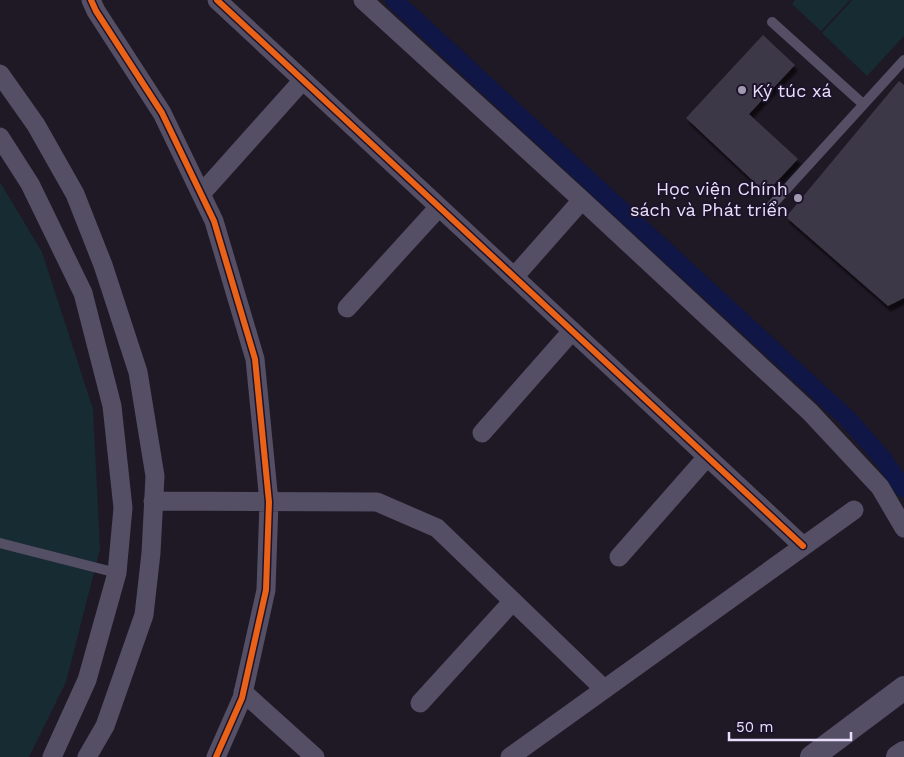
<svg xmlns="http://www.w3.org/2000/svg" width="904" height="757" font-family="'Work Sans',sans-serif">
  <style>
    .green { fill: #172b32 }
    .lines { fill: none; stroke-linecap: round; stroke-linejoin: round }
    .canal { stroke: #101645; stroke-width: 18 }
    .building { fill: #3e3846; filter: url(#shadow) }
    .service { stroke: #544f65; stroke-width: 10 }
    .minor { stroke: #544f65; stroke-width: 19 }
    .tertiary { stroke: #544f65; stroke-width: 24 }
    .cycleway-casing { stroke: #1d132b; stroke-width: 9 }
    .cycleway { stroke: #ea6118; stroke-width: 6 }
    .poi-dot { fill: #a29ab1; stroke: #1d132b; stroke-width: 2 }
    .labels { text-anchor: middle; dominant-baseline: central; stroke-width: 4; stroke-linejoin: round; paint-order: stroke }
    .poi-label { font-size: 18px; fill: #e9dffd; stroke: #1d132b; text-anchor: start }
  </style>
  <defs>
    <filter id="shadow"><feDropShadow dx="3" dy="5.5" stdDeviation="1" flood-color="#0009"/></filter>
  </defs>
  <rect width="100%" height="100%" fill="#1e1925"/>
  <path class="green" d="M795,0H850L821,31L792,4Z
    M852,0H904V36L867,76L822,33Z
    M0,182L42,252L93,409L100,549L66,682L29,757H0Z"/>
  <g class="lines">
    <path class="canal" d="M394,0L848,419L884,460L904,489"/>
  </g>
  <path class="building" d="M763,35L795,65L749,114L798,159L766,193L686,118Z
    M899,81L904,85V298L888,306L786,217Z"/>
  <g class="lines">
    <path class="service" d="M772,22L863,104
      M772,205L904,60
      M0,543L117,573"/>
    <path class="minor" d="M91,0L96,11L162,113L214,221L255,359L269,502L266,590L242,698L216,757
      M217,0L803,546
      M363,0L582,200L810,412L880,487L904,528
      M0,74L36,125L75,194L103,265L138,372L155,476L151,553L144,615L105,726L87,757
      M0,137L30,184L83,293L112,406L123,508L117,573L87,680L52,757
      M201,194L303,80
      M514,277L582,200
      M347,308L439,207
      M482,433L572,331
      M153,501L377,502L437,528L604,689
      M619,557L707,457
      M243,692L315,757
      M420,703L513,601
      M510,757L854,510"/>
    <path class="tertiary" d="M812,757L904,688
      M898,757L904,753"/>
    <defs>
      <path id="cycleway" d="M91,0L96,11L162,113L214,221L255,359L269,502L266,590L242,698L216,757
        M217,0L803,546"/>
    </defs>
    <use href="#cycleway" class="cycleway-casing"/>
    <use href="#cycleway" class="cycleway"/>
  </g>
  <g class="poi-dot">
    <circle cx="742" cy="90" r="5"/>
    <circle cx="798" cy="198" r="5"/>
  </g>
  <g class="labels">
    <g class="poi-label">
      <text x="752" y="90">Ký túc xá</text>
      <text x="788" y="188" text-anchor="end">Học viện Chính<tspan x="788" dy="21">sách và Phát triển</tspan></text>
    </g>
  </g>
  <path d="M729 732v8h122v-8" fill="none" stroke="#e9dffd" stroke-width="2.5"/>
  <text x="736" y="732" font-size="15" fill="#e9dffd" stroke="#1d132b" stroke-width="4" paint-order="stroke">50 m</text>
</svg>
